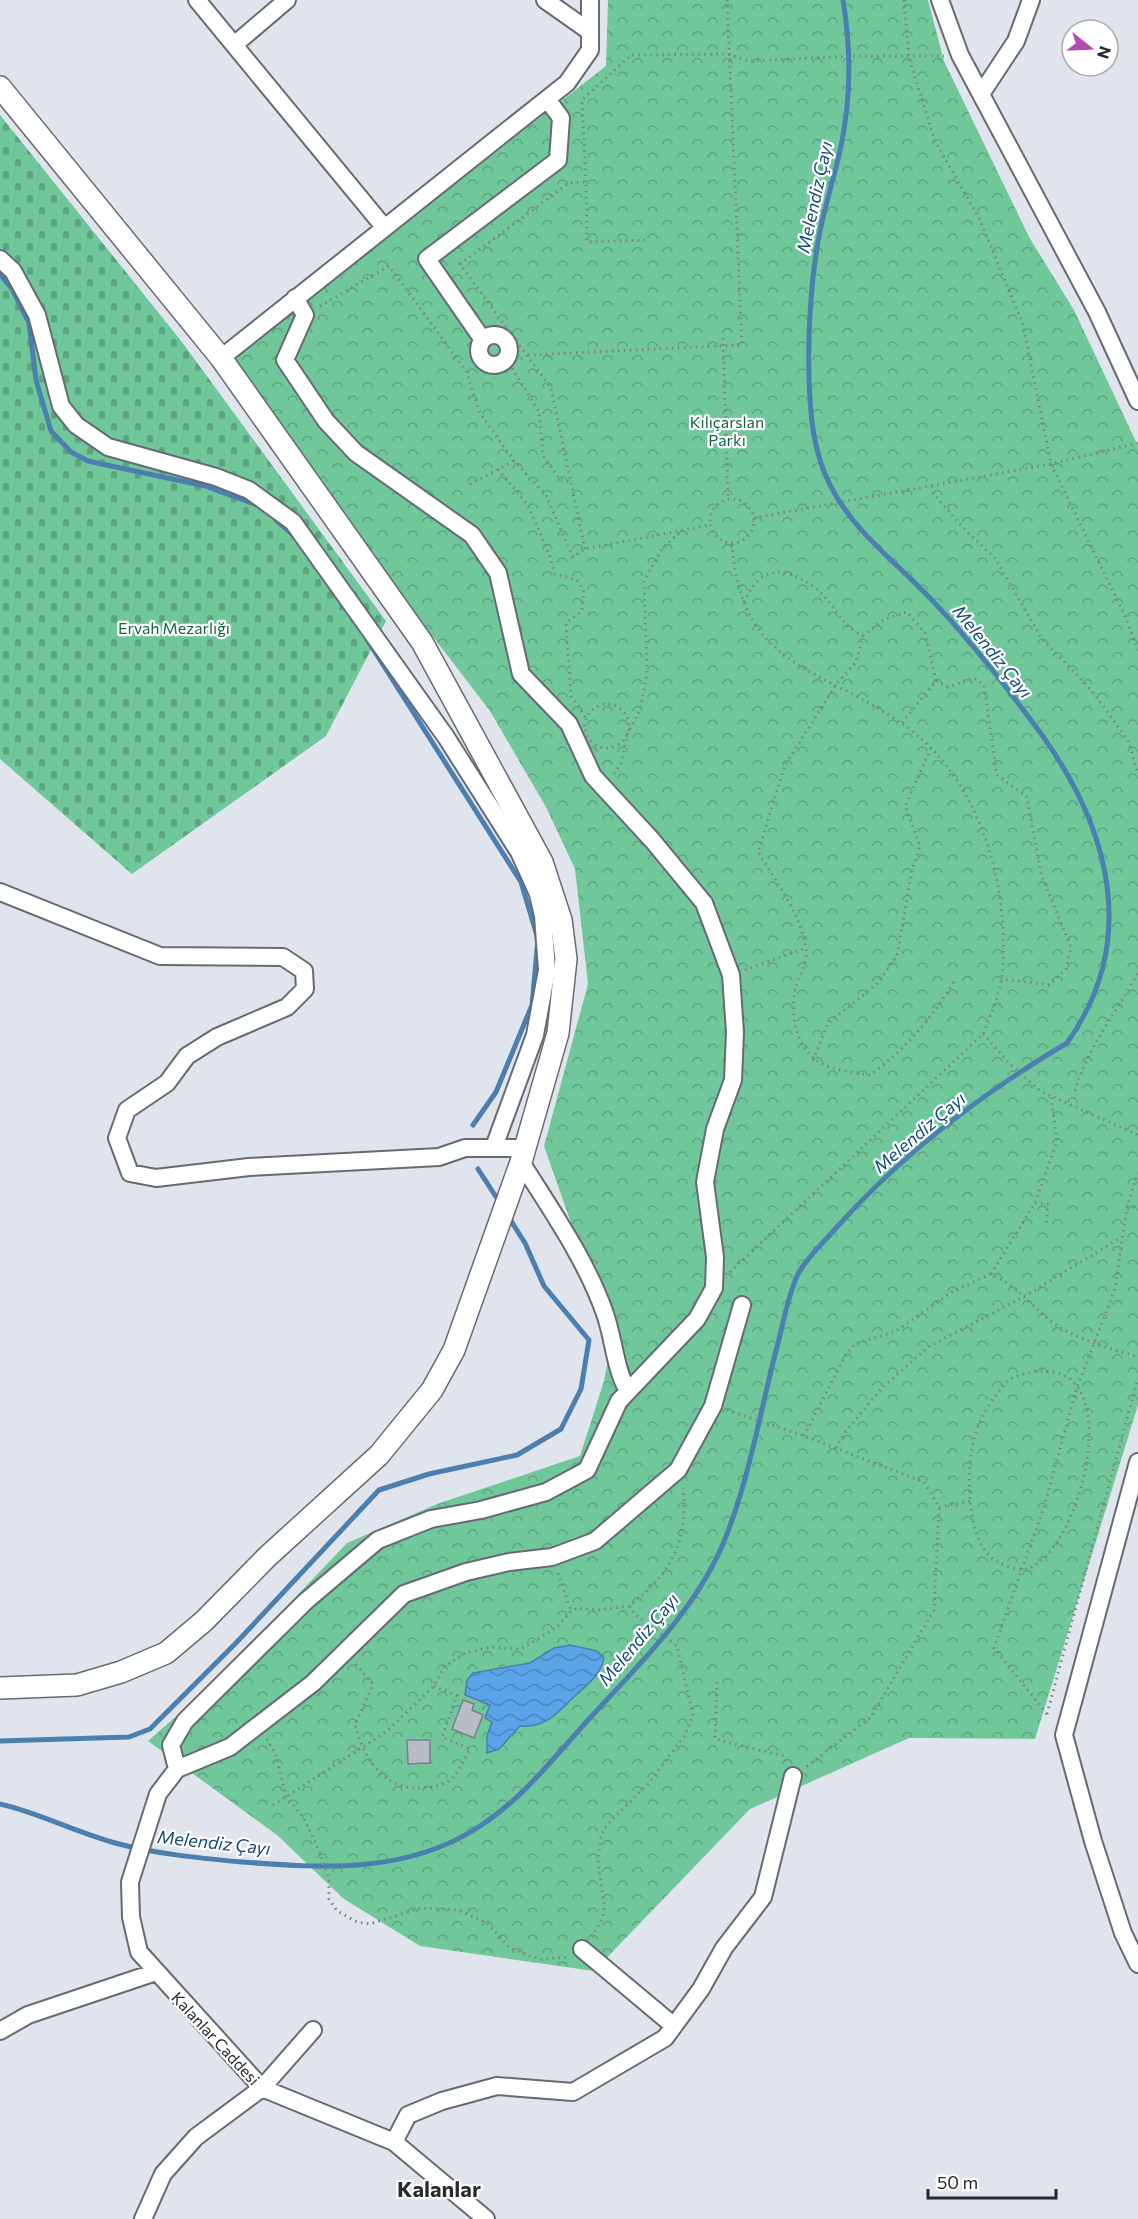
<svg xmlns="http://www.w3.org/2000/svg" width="1138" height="2219" font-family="Commissioner,sans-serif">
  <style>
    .cemetery { fill: url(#cemetery-stones) }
    .park { fill: url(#park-crowns) }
    .water { fill: url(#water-waves); stroke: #4b7fb0; stroke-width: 1.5 }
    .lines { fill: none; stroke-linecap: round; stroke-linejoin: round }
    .stream { stroke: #4b7fb0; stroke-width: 5 }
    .building { fill: #b8bcc5; stroke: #7a7f87; stroke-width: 1.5 }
    .minor-casing { stroke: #666a72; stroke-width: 20 }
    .major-casing { stroke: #666a72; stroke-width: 24 }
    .path { stroke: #7f8188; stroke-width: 3; stroke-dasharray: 1.5 4.5; stroke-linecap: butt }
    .minor { stroke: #fff; stroke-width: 16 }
    .major { stroke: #fff; stroke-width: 21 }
    .labels { text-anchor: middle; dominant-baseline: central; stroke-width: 4.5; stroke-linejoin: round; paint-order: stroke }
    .park-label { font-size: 16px; fill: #156341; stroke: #fff }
    .street-label { font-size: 16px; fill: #292a2e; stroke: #fff }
    .water-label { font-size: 18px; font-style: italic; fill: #134976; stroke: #fff }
    .district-label { font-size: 22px; font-weight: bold; fill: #292a2e; stroke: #fff }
  </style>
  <defs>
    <pattern id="cemetery-stones" width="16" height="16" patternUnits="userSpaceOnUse" patternTransform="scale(1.5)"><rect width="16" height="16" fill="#70c89a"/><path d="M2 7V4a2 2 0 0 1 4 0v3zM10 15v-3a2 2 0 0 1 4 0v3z" fill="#5ca37e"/></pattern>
    <pattern id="park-crowns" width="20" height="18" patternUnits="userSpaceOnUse" patternTransform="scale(1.5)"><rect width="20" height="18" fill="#70c89a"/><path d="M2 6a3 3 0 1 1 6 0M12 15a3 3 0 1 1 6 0" fill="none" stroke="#5ca37e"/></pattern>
    <pattern id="water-waves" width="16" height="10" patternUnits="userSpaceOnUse" patternTransform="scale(1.5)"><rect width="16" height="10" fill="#59a4e7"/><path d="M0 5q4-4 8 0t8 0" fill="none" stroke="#4a86bc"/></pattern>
  </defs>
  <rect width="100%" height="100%" fill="#e0e4ed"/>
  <path class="cemetery" d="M0,115L182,342L386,621L326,736L132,874L0,759Z"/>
  <path class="park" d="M608,0H928L944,61L1029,237L1074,310L1138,446V1405L1035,1739L909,1738L750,1809L594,1971L420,1946L344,1899L277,1835L148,1741L211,1686L347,1543L437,1504L580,1456L604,1381L612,1339L544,1146L588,984L575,869L546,807L490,711L224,364L606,66Z"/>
  <path class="water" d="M570,1645L597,1651L604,1658C600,1676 589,1683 576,1695C558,1712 547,1728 520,1726L499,1749L487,1753V1736L492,1722L485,1718L490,1705L465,1695L467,1680L473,1673L530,1663L554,1648Z"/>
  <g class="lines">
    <path class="stream" d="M0,274L12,289L29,323L36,380L51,431L71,452L88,461L205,486L260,506
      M276,520L292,534
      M368,641L521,882L538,939L532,1005L496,1092L473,1125
      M478,1169L500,1203
      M0,1741L129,1737L150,1729L235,1644L379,1490L429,1474L517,1455L561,1429L581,1389L589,1340L544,1286L525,1243L508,1216
      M0,1804C39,1813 75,1832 115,1843C156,1854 199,1858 242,1862C323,1868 405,1874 477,1828C522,1800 555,1756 590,1718C639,1664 694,1612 723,1544C749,1481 760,1412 777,1347C783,1324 788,1295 798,1274C807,1257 825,1241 837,1227C903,1153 981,1094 1067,1043C1138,943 1112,833 1042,735C1006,686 969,638 927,595C893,560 852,529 830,485C813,452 810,414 809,377C808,334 810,291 817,248C822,213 834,180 841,146C851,98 851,48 843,0"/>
  </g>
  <path class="building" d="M463,1700L474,1704L472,1710L483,1715L474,1738L452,1729Z
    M407,1740H430V1763L408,1764Z"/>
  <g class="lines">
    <defs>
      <path id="minor" d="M197,0L384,227
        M545,0L589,31
        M940,0L960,55L1097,312L1138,401
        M234,45L287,0
        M981,94L1016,41L1031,0
        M0,259L13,271L37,315L61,406L76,425L108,447L216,477L249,490L293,522L446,737L519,852L538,894L543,916L547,970L535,1035L494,1147
        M479 350a15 15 0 1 1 30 0a15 15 0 1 1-30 0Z
        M483,340L427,259L558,160L561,118L547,99
        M221,358L567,83L590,50V0
        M0,892L160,956L283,957L304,971L305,989L287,1007L217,1037L187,1056L167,1083L127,1110L117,1138L130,1173L156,1178L249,1167L439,1157L465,1148H525
        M521,1162C551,1210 585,1258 604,1311C614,1337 614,1367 628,1391
        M1138,1462L1064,1735L1093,1841L1123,1933L1138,1964
        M177,1769L171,1745L185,1721L306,1601L378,1540L431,1519L481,1510L546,1492L587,1470L619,1401L697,1319L714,1288L715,1257L705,1182L715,1129L733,1080L735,1032L731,975L704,903L652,840L593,776L569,724L521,674L498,573L472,535L356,453L326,421L285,360L305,315L295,298
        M582,1949L674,2026
        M0,2031L28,2015L156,1972
        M394,2142L408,2115L442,2101L497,2086L573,2092L665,2038L701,1989L724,1948L763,1897L793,1776
        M143,2219L163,2174L196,2137L262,2088L313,2030
        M486,2219L394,2142L262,2088L139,1952L131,1917L130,1882L158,1794L177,1769L230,1747L313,1683L404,1594L466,1572L509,1562L552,1557L595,1541L678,1470L713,1406L742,1305"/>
      <path id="major" d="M0,87L221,358L422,642L542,862L561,920L566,959L558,1033L521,1162L454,1350L432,1390L379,1455L268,1556L204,1621L166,1653L121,1672L77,1685L0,1688"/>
    </defs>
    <use href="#minor" class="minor-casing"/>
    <use href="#major" class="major-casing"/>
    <path class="path" d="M904,0L909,58L935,141L979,218L1023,324L1051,464L1125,616L1138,650
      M586,182L582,100L631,55L728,54L749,61L856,56H944
      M320,306L389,266L466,371L480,413L514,461L546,495L573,557L585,549L710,525
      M723,338L728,499
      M528,355L742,345L727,0
      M506,358L539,412L543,456L560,480L570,482
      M498,469L528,505L549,554L555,574L577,580L584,592L582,611L566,623L571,696L586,718
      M470,484L514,461
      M932,486L933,493L965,530L995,558L1042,639L1085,683L1104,707L1129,742L1138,775
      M710 521a22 22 0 1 1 44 0a22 22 0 1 1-44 0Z
      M754,518L1051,464L1138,443
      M585,549L551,388L460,264L569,183L586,182L587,242L645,240
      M744,602C761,566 782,565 814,587C826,595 835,611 844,622C849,628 857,632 863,636L856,662L836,685L785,765L758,852C776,882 802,915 806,950C808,963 798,978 795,990C793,1001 793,1016 796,1027C805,1067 834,1070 870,1075C906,1049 933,1017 956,978
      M863,636L883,620L907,612L925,633L936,681L901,724
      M936,681L948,687L974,678L984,685L997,775L1027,797L1041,874L1071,947L1066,969L1049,985L1001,979
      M585 726a22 22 0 1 1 44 0a22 22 0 1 1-44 0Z
      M614,774L621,763L628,733L640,710L647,673L644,581L662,549L680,532
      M745,970L806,948
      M983,1034L1011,1065L1040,1091L1138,1135
      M813,1060L828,1023L876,985L897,956L912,870L920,846L905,806L931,748
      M1075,1091C1087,1048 1117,1012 1138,973
      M1035,1203L1048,1204L1046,1224
      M1127,1206L1138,1208
      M730,1272L983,1034C992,1012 1002,989 1003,965C1008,882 979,783 912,731C828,666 740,674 732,543
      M991,1274L1035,1203L1057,1141L1051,1096
      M1035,1371C1046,1371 1060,1371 1070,1379C1113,1413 1076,1544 1032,1567C1022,1572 1007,1567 998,1562C965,1546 966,1469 974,1439C979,1419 994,1394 1009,1380C1015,1375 1027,1374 1035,1371Z
      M727,1410L804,1436L924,1482L939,1507L934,1610L871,1717L806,1767
      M804,1436L845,1356L855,1344L896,1331L952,1292L991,1274C1016,1285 1030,1305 1052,1322C1076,1340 1110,1348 1138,1357
      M836,1448L846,1431L882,1388L928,1347L1025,1296L1122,1237
      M939,1507L971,1501
      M558,1573L571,1611
      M356,1664L373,1684L355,1725C364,1758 383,1791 423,1788C432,1787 443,1785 450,1780C460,1771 464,1760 470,1749L442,1737L457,1696L434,1686
      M717,1682L715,1739L784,1756L787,1763
      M1047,1714L994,1648L1044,1507L1077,1387L1115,1289L1127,1206L1138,1173
      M1047,1714L1138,1378
      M267,1739L276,1756L286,1796L305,1820L320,1853L329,1879V1899L337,1911L357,1922L370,1924L421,1908L458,1910L487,1923L510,1948L530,1956L541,1959L570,1957
      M273,1805L386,1732L434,1686L444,1667L465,1653L491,1647L521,1649L557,1627L571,1611L578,1608L598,1610L629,1606
      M592,1937L603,1917L604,1904L598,1861L601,1835L607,1825L649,1783L685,1735L693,1715L677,1646L636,1615L629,1606C671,1574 688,1542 683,1488"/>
    <use href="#minor" class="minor"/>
    <use href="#major" class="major"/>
  </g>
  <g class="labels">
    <g class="park-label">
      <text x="727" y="421">Kılıçarslan<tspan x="727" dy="18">Parkı</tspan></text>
      <text x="174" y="627">Ervah Mezarlığı</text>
    </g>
    <g class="street-label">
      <text transform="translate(216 2038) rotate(47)">Kalanlar Caddesi</text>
    </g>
    <g class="water-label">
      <text transform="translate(814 197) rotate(-78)">Melendiz Çayı</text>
      <text transform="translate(993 651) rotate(51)">Melendiz Çayı</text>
      <text transform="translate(919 1132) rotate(-40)">Melendiz Çayı</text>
      <text transform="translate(638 1639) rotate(-50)">Melendiz Çayı</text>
      <text transform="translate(214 1842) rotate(6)">Melendiz Çayı</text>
    </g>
    <g class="district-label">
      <text x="439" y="2188">Kalanlar</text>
    </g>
  </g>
  <g transform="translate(1090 48) rotate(108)"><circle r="28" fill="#ffffff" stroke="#a9aaab" stroke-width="1.5"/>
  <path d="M0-4.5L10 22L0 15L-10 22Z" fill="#b44aab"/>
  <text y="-9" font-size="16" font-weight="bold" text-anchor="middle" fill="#292a2e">N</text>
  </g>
  <path d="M928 2189v9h128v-9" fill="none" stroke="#292a2e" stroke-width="3"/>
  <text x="937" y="2189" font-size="18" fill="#292a2e" stroke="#ffffff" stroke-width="4.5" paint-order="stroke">50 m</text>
</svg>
